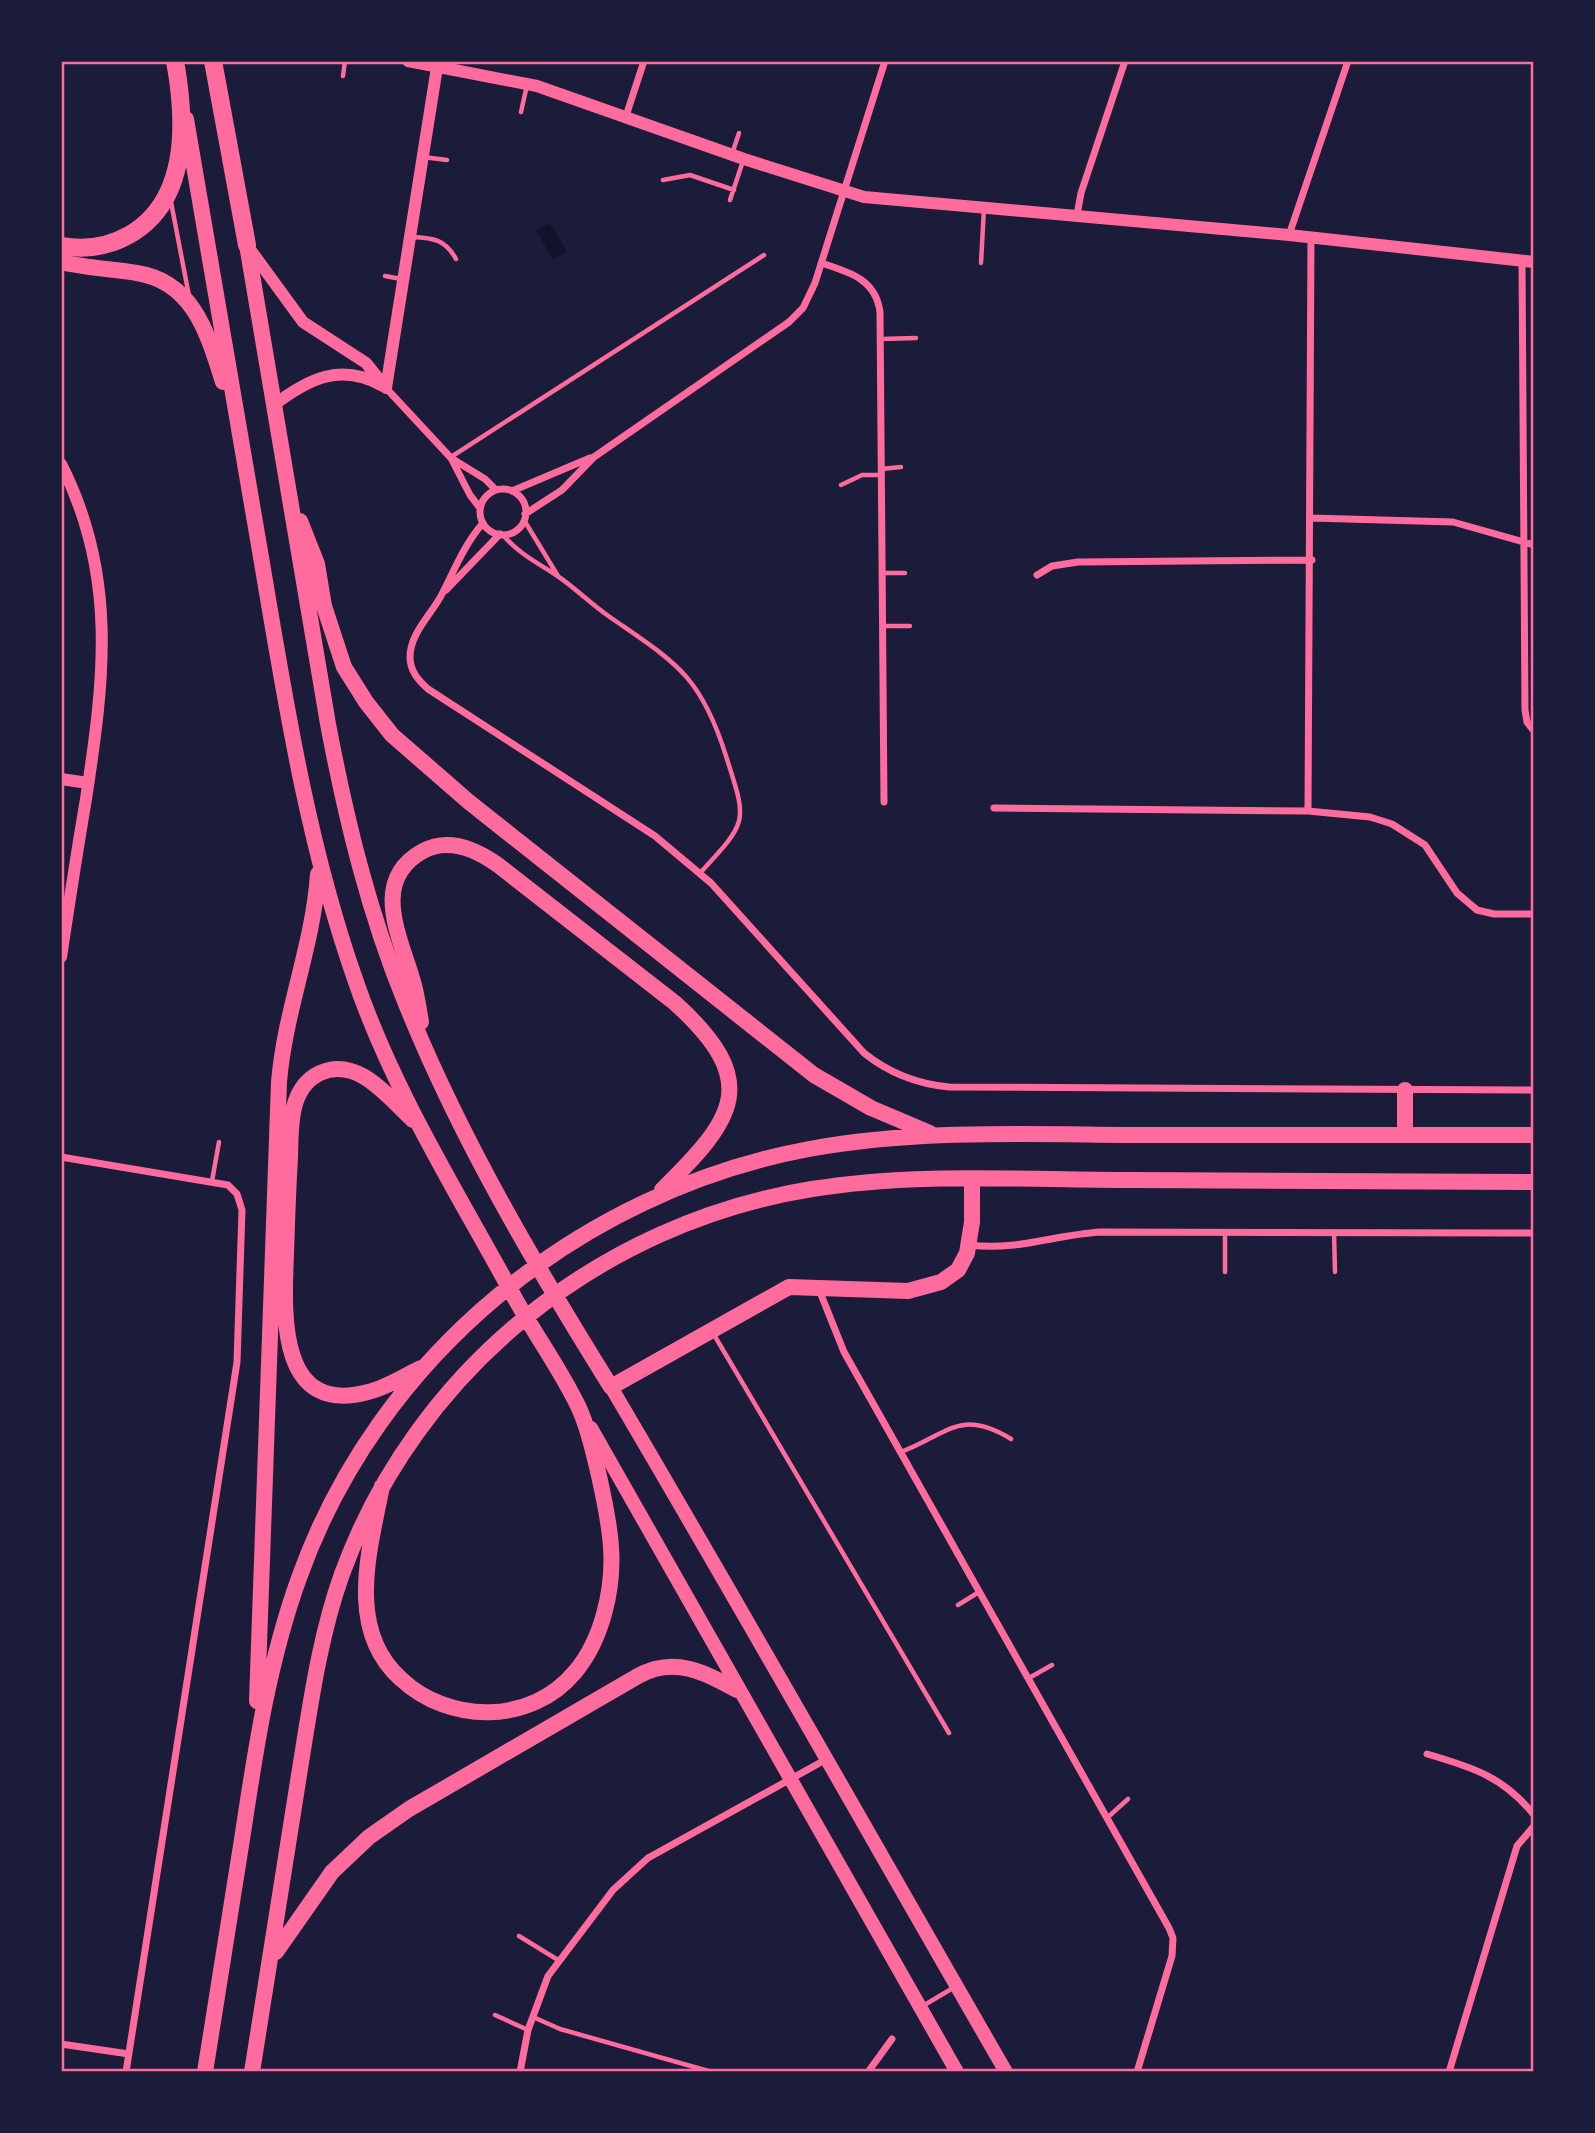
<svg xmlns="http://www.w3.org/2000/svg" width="1595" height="2133" font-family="'Playfair Display',serif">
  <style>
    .water { fill: #12122b }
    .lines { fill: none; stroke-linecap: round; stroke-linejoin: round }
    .service { stroke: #ff6b9d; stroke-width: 4.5 }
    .minor { stroke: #ff6b9d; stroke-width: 7 }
    .tertiary { stroke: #ff6b9d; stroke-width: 12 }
    .primary { stroke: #ff6b9d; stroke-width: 14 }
    .trunk { stroke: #ff6b9d; stroke-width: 16 }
    .motorway { stroke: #ff6b9d; stroke-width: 18 }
    .neatline { fill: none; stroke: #ff6b9d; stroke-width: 2.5 }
  </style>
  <rect width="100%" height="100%" fill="#1b1b3a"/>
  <path class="water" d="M550,223L567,251L553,259L536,231Z"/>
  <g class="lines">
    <path class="service" d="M343,76L345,61
      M521,112L527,85
      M732,154L739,133
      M423,157L447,160
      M663,180L690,175L734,190
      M730,200L743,161
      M171,202L189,296
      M412,237C433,238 445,239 456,259
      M981,263L984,208
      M385,276L401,279
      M881,339L916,338
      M451,457L764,255
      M881,469L901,467
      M841,485L862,475H881
      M524,520L558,576
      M502,534C518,553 536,562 556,575C574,587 589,602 607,615C674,662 700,673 726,756C747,822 749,820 701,872
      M883,573H905
      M883,626H910
      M212,1181L219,1142
      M1334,1232L1335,1272
      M1225,1272V1232
      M713,1333L949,1733
      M901,1452C948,1434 960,1408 1011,1439
      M958,1605L979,1592
      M1029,1678L1052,1665
      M1107,1818L1128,1799
      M519,1936L558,1960
      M921,2007L953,1988
      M495,2015L528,2030
      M533,2017L560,2029L712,2072"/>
    <path class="minor" d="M626,116L644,61
      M1077,215L1081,193L1125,61
      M1289,235L1348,61
      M1522,261L1525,710L1527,722L1534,731
      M821,263C849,272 876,279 880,312L884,802
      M386,388L451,458L470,495L480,508
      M451,458L485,479L496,490
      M480 512a23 23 0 1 1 46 0a23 23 0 1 1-46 0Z
      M512,491L590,458
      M525,514L562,490L594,457L789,322L803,308L815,283L885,61
      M1311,518L1453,522L1534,545
      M483,523C464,545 455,569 442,594C432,614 410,633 410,657C410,671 418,680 428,689L655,836L711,883L864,1053C890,1074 917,1084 949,1087L1534,1090
      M1037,575L1052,566L1078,562L1312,560
      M446,590L500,534
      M994,808L1308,811L1370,817L1392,824L1425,845L1457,893L1477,910L1494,914H1534
      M1308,811L1311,237
      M61,1157L228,1185L237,1194L242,1210L237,1362L126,2072
      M969,1245C1018,1251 1053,1235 1101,1232L1534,1233
      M818,1287L844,1352L1169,1928L1173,1938L1172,1956L1137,2072
      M1427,1754C1472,1767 1504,1777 1534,1815
      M61,2044L129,2054
      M520,2072L528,2030L548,1976L613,1890L648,1858L825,1760
      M868,2072L892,2039
      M1449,2072L1517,1846L1534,1826"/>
    <path class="tertiary" d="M408,61L537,86L744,159L864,197L1289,235L1534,262
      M249,248L303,322L366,363L386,388
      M386,388L438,61
      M274,405C308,379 341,362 383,386
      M61,464C118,576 104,681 86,799C77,851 69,904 61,957
      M61,779L88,783"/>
    <path class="primary" d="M611,1387C745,1614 874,1843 1006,2072
      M591,1428L957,2072"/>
    <path class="trunk" d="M186,119C211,267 237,415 262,563C286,705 308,846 356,982C394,1092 457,1192 512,1293C533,1332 560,1368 579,1408C592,1436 609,1516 611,1547C614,1589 602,1640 575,1672C531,1725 449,1724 401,1679C345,1629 370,1549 382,1486
      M247,245L328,724C346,819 369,914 406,1004C460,1138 535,1265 611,1387L789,1287L908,1291L941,1282L958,1270L967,1253L972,1222V1179
      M61,262C86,268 112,269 137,273C194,282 208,335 223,382
      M300,521L317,564L324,606L344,667L366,702L392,735L469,802L814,1075L871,1108L930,1133
      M421,1022C419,1010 417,997 414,985C402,940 368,881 423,851C449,837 477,850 498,865L675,1003C762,1082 735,1118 662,1190
      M413,1120C388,1097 358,1056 320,1073C288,1088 291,1129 290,1158C288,1190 287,1222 286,1254C284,1309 276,1417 368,1392C386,1388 404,1376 421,1368
      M1405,1135V1090
      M257,1701L279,1082C285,1010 313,946 318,874
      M276,1952L332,1872L369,1837L409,1809L638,1676C674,1656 704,1672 737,1690
      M205,2072C218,1992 230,1912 243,1833C256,1746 269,1661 299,1578C378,1356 579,1192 809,1149C923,1128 1041,1135 1156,1135C1282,1135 1408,1135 1534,1135
      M252,2072C268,1973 283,1874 299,1775C310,1708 319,1638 342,1574C416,1371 599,1223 812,1189C916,1172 1025,1180 1131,1180C1265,1180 1399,1181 1534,1182"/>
    <path class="motorway" d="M213,61L247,245
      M61,246C85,250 108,247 129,235C189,201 186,121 175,61"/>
  </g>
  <rect width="1595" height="2133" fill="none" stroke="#1b1b3a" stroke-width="126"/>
  <rect x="63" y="63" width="1469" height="2007" class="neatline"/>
</svg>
